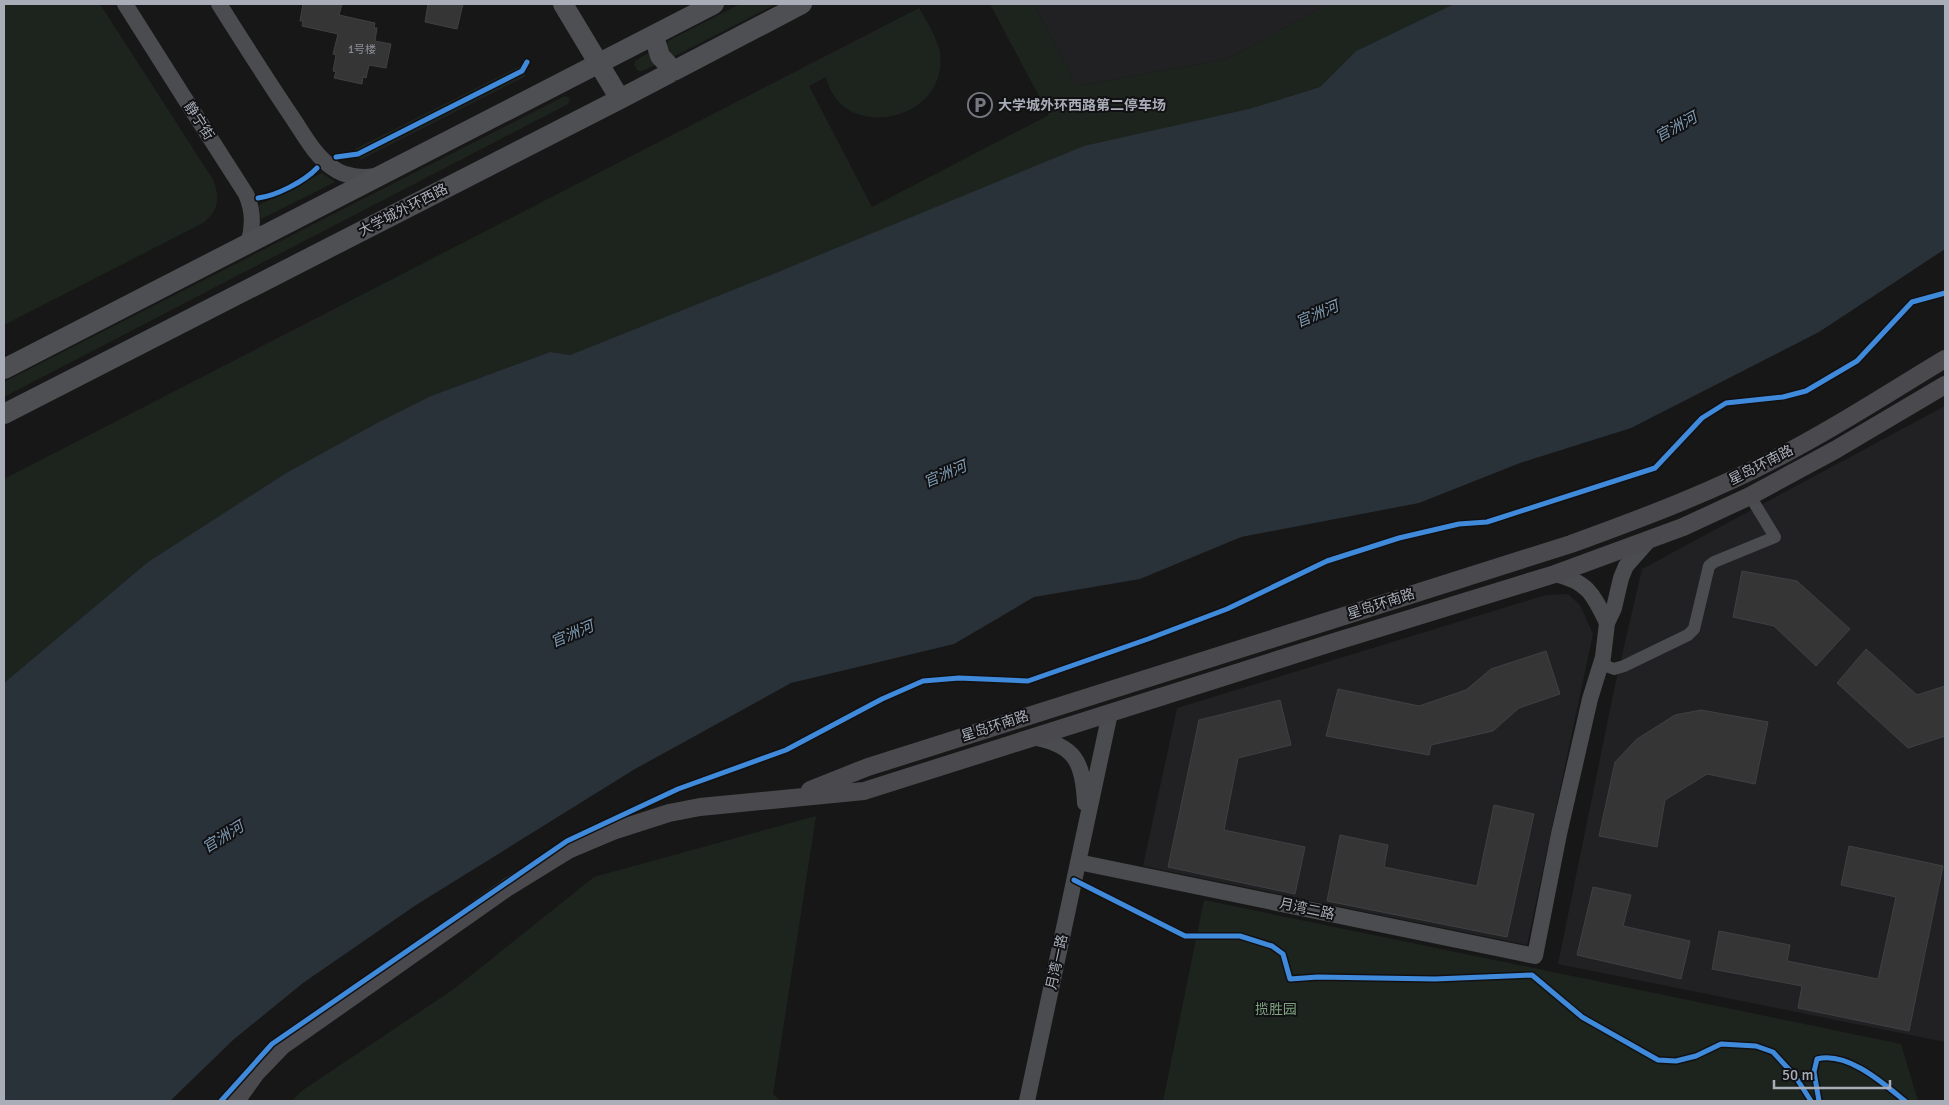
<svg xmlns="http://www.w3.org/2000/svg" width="1949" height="1105" font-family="Signika,'Noto Sans SC',sans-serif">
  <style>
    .built { fill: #212123 }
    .green { fill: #1d241e }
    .water { fill: #2a3239 }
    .building { fill: #353536; stroke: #3f4043 }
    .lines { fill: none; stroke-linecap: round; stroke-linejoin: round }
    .minor { stroke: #4b4c50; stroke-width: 12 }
    .tertiary { stroke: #4b4c50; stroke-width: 16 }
    .secondary { stroke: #4a4a4e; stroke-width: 18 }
    .primary { stroke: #4d4f52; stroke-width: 20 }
    .cycleway-casing { stroke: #111113; stroke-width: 8 }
    .cycleway { stroke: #408adc; stroke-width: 5 }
    .labels { text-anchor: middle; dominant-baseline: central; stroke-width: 4; stroke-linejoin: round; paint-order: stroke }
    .number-label { font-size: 11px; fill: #8b8f98 }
    .poi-label { font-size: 14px; font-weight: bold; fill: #a8adb8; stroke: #111113; text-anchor: start }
    .street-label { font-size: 14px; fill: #a8adb8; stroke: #111113 }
    .park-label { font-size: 14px; fill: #7fa381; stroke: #111113 }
    .water-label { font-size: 15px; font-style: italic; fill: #7f9bb3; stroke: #111113 }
  </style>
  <rect width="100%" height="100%" fill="#171717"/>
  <path class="built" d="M1034,4H1329L1227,59L1077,86Z
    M1945,406V1042L1558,964L1614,690L1642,569Z
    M1568,594L1580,605L1593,634L1527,945L1143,866L1177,708L1546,595Z"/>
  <path class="green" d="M4,4H100L212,178C221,196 219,213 201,224L4,325Z
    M740,4H776L675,56H672L666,47L668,41Z
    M990,4H1034L1077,86L1227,59L1329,4H1454L1356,51L1320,87L1249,109L783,270L570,355L550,352L431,396L377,423L286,473L148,562L4,683V479L919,8C927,22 937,37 940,53C949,122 841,144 826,77L809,86L872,207L1049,115Z
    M650,52L657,64L642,71H638L634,65L635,61Z
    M520,66L521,68L356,151L355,149Z
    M524,73L526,76L360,160L359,157Z
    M565,96L570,98L568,104L4,397V382Z
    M322,173L335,182L261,219L259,205Z
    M816,816L773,1094L781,1101H291L303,1090L454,989L594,877Z
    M1204,900L1901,1044L1918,1101H1163Z"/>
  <path class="water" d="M1454,4H1945V249L1819,332L1631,428L1520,463L1419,503L1241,537L1140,579L1034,597L954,644L791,683L635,769L416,905L303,983L233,1040L170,1101H4V683L148,562L286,473L377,423L431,396L550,352L570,355L783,270L1084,146L1249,109L1320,87L1356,51Z"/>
  <path class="building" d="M303,4H342L339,15L375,23L374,28H377L375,41L391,44L386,68L369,65L366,78L363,77L362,84L334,78L336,72L333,71L336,55L333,54L338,34L302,26L303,21H300Z
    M428,4H463L457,29L425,22Z
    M1742,571L1797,581L1850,629L1816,666L1774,626L1733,617Z
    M1866,649L1917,695L1945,686V736L1908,748L1837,683Z
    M1546,651L1560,694L1519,708L1493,731L1431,745L1429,755L1326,736L1338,689L1419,706L1466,690L1491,669Z
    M1280,700L1291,745L1238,758L1224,830L1305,847L1295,894L1168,867L1199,720Z
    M1701,710L1768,722L1755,784L1707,774L1665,800L1657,847L1599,836L1615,762L1637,739L1675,715Z
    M1494,805L1534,814L1507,937L1327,901L1340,835L1388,845L1384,867L1477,886Z
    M1849,846L1943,866L1909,1031L1798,1008L1802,986L1712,969L1719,931L1790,945L1787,961L1878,979L1896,897L1841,885Z
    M1593,887L1631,895L1623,926L1690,941L1681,979L1577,955Z"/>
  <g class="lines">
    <path class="minor" d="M1603,657L1606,666L1614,669L1624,666L1688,635L1694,629L1709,566L1714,562L1775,537L1750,496"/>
    <path class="tertiary" d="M125,4L180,91L246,194C253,210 254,226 248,243
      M219,4C243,42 267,80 292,117C304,135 315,156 333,168C345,177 363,178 377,176
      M1555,574C1588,582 1593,594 1607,623
      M1032,737C1075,745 1083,761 1085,803
      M1078,862L1535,956L1559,834L1590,699L1603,657L1607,623L1614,608L1621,578L1626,566L1649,540
      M1027,1101L1110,713"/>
    <path class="secondary" d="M810,790L868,767L1571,544C1645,517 1718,490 1788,452C1842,424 1893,390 1945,359
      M236,1101L256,1073L282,1046L508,887L568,850L613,831L669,813L700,807L864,791L1334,642L1555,574L1683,527L1750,496L1835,450L1945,385"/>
    <path class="primary" d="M563,4L620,99
      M654,36L660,56L674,71
      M4,369L714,4
      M4,414L620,99L802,4"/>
    <defs>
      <path id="cycleway" d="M336,157L358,154L522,71L527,62
        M258,198C276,196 305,181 317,168
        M1074,880L1185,936H1240L1272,946L1283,954L1290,979L1318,977L1435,979L1532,975L1582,1017L1658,1060L1676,1061L1696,1056L1721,1044L1756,1046L1773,1052L1795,1076L1811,1101
        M221,1101L272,1044L567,841L678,789L786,750L882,699L923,681L959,678L1028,681L1148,639L1227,609L1327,561L1399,538L1459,524L1487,522L1655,468L1702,418L1726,403L1783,397L1806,391L1857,361L1912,302L1945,293
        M1819,1101L1814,1072L1817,1059C1847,1051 1883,1083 1905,1101"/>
    </defs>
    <use href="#cycleway" class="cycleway-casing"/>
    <use href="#cycleway" class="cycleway"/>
  </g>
  <defs>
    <symbol id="parking-ring" viewBox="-11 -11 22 22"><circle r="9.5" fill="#111113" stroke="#757880" stroke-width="1.5"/><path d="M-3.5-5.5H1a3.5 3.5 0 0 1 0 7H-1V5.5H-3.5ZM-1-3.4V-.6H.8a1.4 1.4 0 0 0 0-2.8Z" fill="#757880"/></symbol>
  </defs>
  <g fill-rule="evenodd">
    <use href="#parking-ring" x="966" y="91" width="28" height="28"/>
  </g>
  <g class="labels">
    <g class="number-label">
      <text x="362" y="49">1号楼</text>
    </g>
    <g class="poi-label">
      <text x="998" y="105">大学城外环西路第二停车场</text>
    </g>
    <g class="street-label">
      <text transform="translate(199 121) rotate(57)">静宁街</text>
      <text transform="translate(403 210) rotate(-27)">大学城外环西路</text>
      <text transform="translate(1761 465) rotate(-27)">星岛环南路</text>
      <text transform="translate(1381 604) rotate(-18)">星岛环南路</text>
      <text transform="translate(995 726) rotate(-18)">星岛环南路</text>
      <text transform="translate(1307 909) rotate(12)">月湾二路</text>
      <text transform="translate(1057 962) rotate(-78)">月湾一路</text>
    </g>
    <g class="park-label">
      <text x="1276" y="1009">揽胜园</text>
    </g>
    <g class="water-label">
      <text transform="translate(1676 127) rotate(-29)">官洲河</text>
      <text transform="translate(1317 314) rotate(-23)">官洲河</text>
      <text transform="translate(945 474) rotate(-23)">官洲河</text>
      <text transform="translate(572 634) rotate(-23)">官洲河</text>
      <text transform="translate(223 837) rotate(-32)">官洲河</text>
    </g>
  </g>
  <rect width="1949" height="1105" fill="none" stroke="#a8adb8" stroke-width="10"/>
  <path d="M1774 1080v8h116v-8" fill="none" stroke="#a8adb8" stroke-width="2.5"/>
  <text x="1782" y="1080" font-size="15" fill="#a8adb8" stroke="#111113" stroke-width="4" paint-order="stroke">50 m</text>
</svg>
